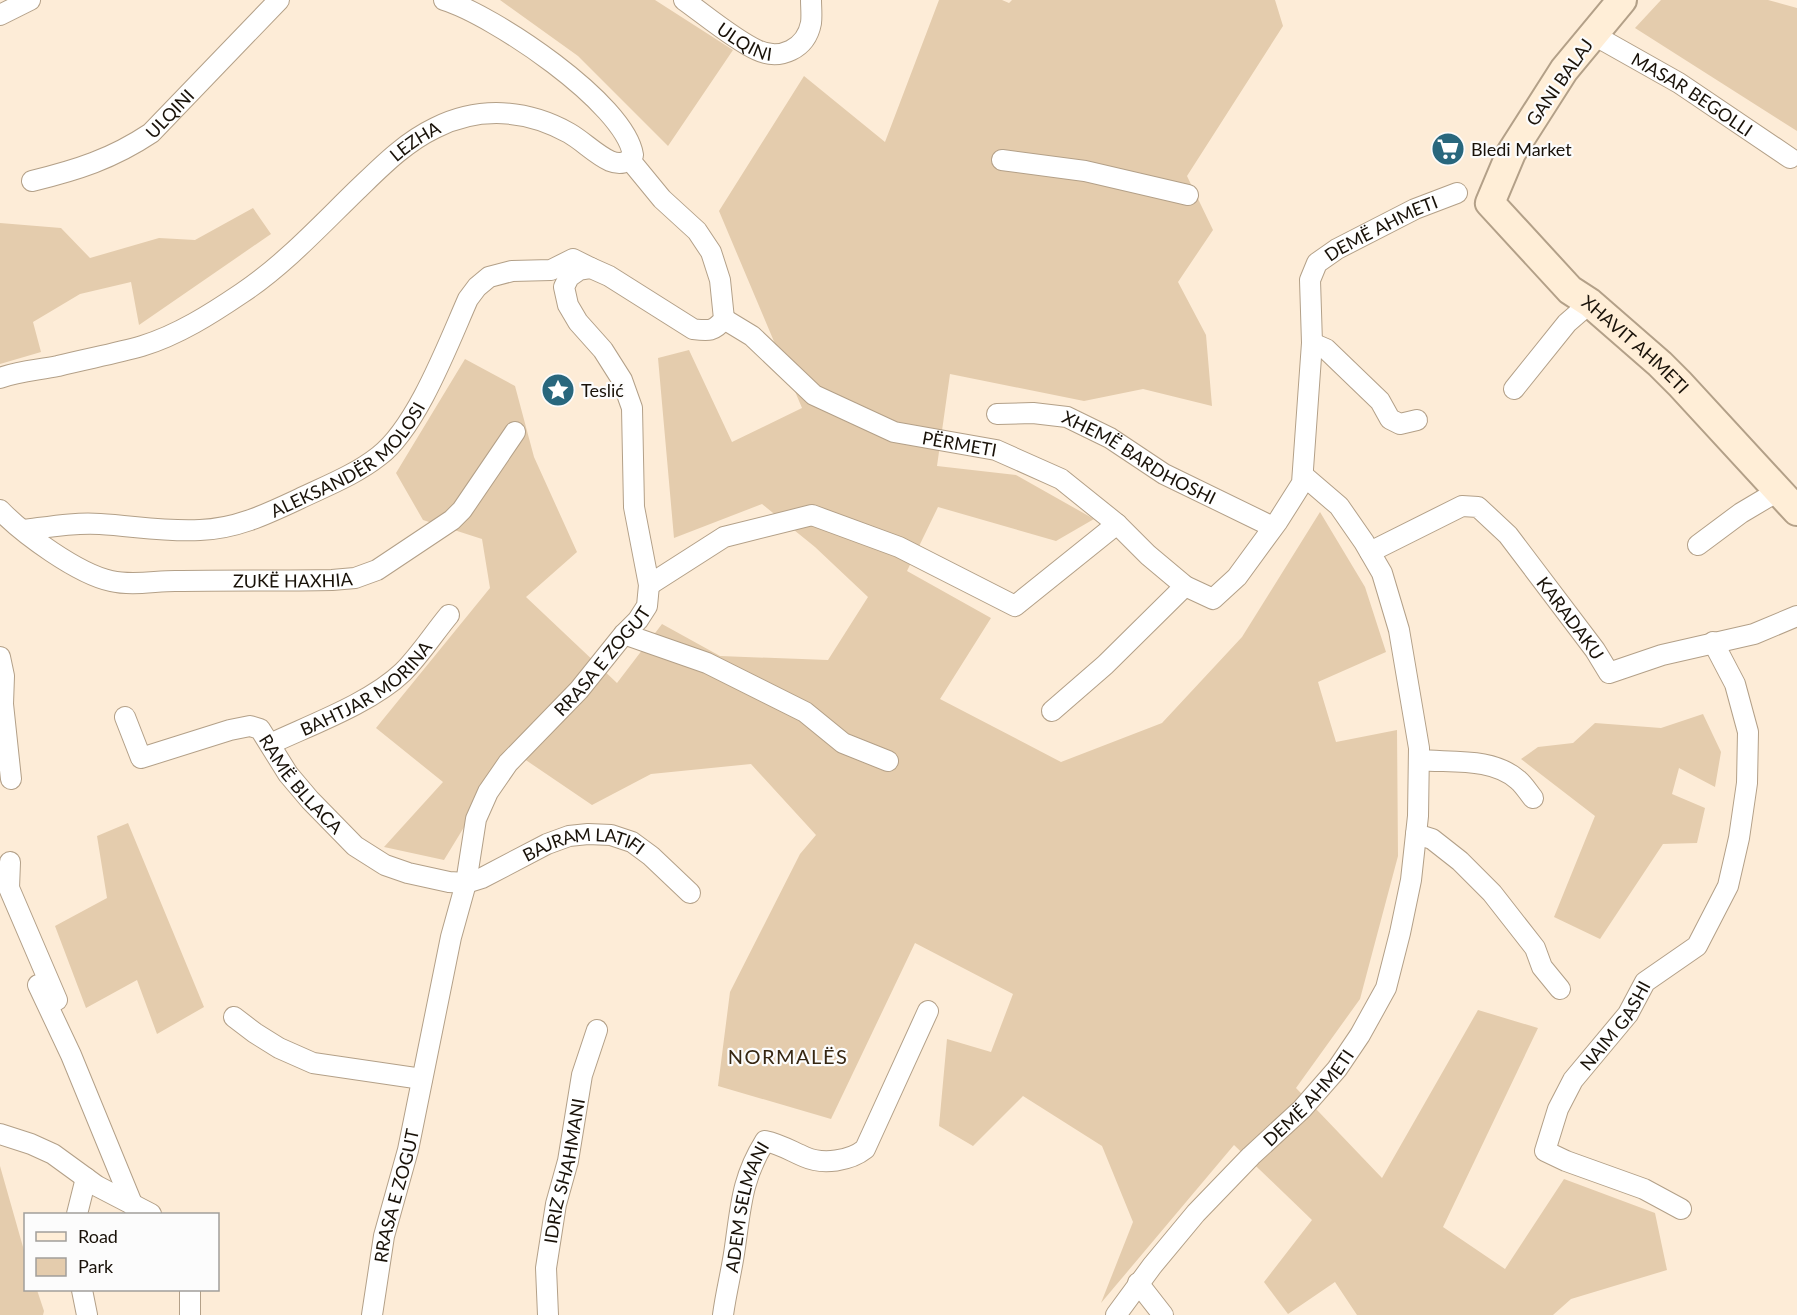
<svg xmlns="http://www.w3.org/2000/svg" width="1797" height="1315" font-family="Lato,sans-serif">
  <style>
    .green { fill: #e4ccad }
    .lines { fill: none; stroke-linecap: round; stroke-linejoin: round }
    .street-casing { stroke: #b3a088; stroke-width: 22 }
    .secondary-casing { stroke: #b3a088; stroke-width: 32 }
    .street { stroke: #fff; stroke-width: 20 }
    .secondary { stroke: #ffeed7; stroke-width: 28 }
    .labels { text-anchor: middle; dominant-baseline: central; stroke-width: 4.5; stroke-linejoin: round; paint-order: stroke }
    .street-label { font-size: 18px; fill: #191209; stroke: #fcfcfc }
    .poi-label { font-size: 18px; fill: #191209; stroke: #fcfcfc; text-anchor: start }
    .neighbourhood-label { font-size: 20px; letter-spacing: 1.5px; fill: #362611; stroke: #fcfcfc }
  </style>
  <rect width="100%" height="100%" fill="#fdecd7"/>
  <path class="green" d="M500,0H655L733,50L668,146L578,56Z
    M939,0H1002L1009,3L1012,0H1275L1283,26L1187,176L1213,230L1178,282L1206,335L1212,406L1143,389L1084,401L950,374L937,466L1016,475L1094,519L1056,541L938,507L907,571L991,618L940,699L1061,762L1162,723L1242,637L1320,512L1365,587L1386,652L1318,682L1336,742L1397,730L1398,856L1360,999L1296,1088L1382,1178L1478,1010L1538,1028L1443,1227L1505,1269L1564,1179L1655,1213L1667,1270L1571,1299L1553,1315H1357L1335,1282L1288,1314L1264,1282L1312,1220L1234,1145L1101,1303L1133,1222L1102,1146L1023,1096L973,1146L939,1126L947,1039L991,1052L1013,994L915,943L831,1119L718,1086L730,992L800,854L816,835L751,764L651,774L592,805L511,750L444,860L384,847L443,782L376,728L490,588L482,539L423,520L396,473L465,359L515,386L534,457L577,552L526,597L617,683L662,624L720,656L828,660L868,597L815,547L762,504L674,538L658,358L689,350L732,442L802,408L719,211L804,76L885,142Z
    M1661,0H1768L1797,8V131L1635,28Z
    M253,208L271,234L139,325L131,282L80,294L33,322L41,352L0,364V223L61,228L90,258L159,238L195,240Z
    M1703,714L1721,752L1715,787L1679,768L1672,794L1705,808L1697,843L1663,844L1600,939L1554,917L1595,816L1521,759L1538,747L1573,743L1595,723L1661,728Z
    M128,823L204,1007L157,1034L137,980L86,1008L55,926L107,898L97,836Z
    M0,1166L25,1254L26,1290H37L44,1311L43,1315H0Z"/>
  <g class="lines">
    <defs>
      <g id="street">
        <path id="s1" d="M684,0C705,15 735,40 757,50C780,61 806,49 811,23C812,16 811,7 811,0"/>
        <path d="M0,15L30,0"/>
        <path id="s2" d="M1592,34L1679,83L1790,158"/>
        <path d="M1002,160L1085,171L1188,195"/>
        <path id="s3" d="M32,181C77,170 112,159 151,133L279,0"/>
        <path id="s4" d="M724,319L752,336L814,395L894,432L996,450L1061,479L1117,524L1148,555L1185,586L1213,599L1237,577L1278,521L1302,483L1312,343L1310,280L1317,263L1337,249L1415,209L1457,193"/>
        <path d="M1312,343L1326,349L1380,401L1390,419L1400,424L1417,420"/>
        <path id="s5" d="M0,378C18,371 39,370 58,366C85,359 114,354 142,346C178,335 211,314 242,293C284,265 320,226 357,190C381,167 404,143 435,128C479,106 526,109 569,133C583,141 595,154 610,161C620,165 628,163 633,155C625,103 493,15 444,0"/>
        <path d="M1514,389L1567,323L1590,303"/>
        <path id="s6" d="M997,414L1033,413L1067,417L1110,438L1164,474L1273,527"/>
        <path id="s7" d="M0,510C23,534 78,574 111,581C132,586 155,581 175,581C228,580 280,581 332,580L355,578L377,570L452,520L462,510L515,432"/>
        <path id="s8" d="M23,530C48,527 75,522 100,524C134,526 166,532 200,530C236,529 267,514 299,499C326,486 355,475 379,456C417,427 448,344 468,299L477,287L489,277L512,271L551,270L573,259L591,268"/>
        <path d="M1698,545L1741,513L1778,491"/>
        <path id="s9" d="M1370,552L1462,506L1478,507L1508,535L1595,650L1609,673L1662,655L1754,634L1797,616"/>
        <path d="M649,585L724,537L812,515L899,547L1015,606L1117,524"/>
        <path d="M624,634L707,663L805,712L843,743L888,761"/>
        <path d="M0,657L4,676L3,704L11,779"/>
        <path d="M1052,711L1105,665L1185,586"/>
        <path id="s10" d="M125,717L141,758L230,730L250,726L260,729L288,774L310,800L355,846L385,865L408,873L449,882L466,883L482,878L547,844L569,836L588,834L611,835L632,842L651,856L690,893"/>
        <path id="s11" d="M270,744C310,725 371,703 403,672C420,655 434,633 449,615"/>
        <path d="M1419,760C1451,763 1492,757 1518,780C1524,785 1528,792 1533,798"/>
        <path d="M1416,834L1432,839L1460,861L1492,893L1535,948L1542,967L1560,989"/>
        <path d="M10,862L9,888L57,1000"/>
        <path d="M38,985L71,1055L133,1206"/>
        <path d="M234,1017L255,1033L279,1048L313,1063L422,1079"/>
        <path d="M0,1134L31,1144L53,1154L97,1186L151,1214"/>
        <path id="s12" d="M1681,1209L1644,1189L1566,1161L1545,1151L1558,1109L1573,1080L1628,1014L1645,982L1697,946L1728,886L1739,838L1747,783L1748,732L1735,684L1713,642"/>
        <path d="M77,1214L86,1178"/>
        <path d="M1138,1283L1163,1315"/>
        <path d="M82,1290L87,1315"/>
        <path d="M190,1315V1290"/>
        <path id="s13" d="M372,1315L384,1236L408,1150L451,937L466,883L476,819L488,792L508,763L579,690L624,634L638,620L647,606L649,585L634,507L632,408L622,380L603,350L578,322L568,305L564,287L569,277L579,270L591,268L609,276L693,329C708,331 714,332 724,319L720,280L711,252L697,231L662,199L630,160"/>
        <path id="s14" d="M548,1315L546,1268L556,1204L568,1161L582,1075L597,1030"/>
        <path id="s15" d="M723,1315C726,1292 732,1270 735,1247C741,1205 742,1178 765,1141C780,1144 791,1151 805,1157C823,1165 850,1161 865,1149L928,1011"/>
        <path id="s16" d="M1116,1315L1152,1266L1196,1213L1251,1156L1302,1109L1337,1069L1360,1035L1386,988L1400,933L1411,880L1418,816L1419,748L1399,630L1382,573L1364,542L1339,506L1304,476"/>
      </g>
      <g id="secondary">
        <path id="s17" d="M1622,0L1564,70L1511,153L1490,203L1570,290L1590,303L1660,364L1680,384L1797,511"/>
      </g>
    </defs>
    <use href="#street" class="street-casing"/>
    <use href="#secondary" class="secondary-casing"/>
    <use href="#street" class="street"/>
    <use href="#secondary" class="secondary"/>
  </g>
  <defs>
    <symbol id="supermarket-disc" viewBox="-11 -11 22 22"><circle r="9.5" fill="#29677d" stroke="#fcfcfc"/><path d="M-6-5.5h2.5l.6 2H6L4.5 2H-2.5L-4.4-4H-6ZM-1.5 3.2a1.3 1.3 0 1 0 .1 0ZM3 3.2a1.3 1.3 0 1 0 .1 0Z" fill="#fff"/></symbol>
    <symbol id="sight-disc" viewBox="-11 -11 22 22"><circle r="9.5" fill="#29677d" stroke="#fcfcfc"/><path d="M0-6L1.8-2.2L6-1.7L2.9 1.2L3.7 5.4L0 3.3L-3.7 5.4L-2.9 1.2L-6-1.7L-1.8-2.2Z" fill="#fff"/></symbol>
  </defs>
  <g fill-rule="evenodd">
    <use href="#supermarket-disc" x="1429" y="130" width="38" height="38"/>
    <use href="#sight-disc" x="539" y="371" width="38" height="38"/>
  </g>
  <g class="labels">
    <g class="street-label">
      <text stroke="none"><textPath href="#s1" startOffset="74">ULQINI</textPath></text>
      <text transform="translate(1559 82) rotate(-55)">GANI BALAJ</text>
      <text stroke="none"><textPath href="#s2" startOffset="117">MASAR BEGOLLI</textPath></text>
      <text stroke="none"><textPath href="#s3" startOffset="156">ULQINI</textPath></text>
      <text stroke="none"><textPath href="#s5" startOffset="490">LEZHA</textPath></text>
      <text stroke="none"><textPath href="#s4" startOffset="1018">DEMË AHMETI</textPath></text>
      <text stroke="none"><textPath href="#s17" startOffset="447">XHAVIT AHMETI</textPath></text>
      <text stroke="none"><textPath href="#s4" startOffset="273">PËRMETI</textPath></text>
      <text stroke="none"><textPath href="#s8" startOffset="346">ALEKSANDËR MOLOSI</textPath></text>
      <text stroke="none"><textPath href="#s6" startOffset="153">XHEMË BARDHOSHI</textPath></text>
      <text stroke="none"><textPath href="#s7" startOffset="315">ZUKË HAXHIA</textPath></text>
      <text stroke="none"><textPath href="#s9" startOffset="264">KARADAKU</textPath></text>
      <text stroke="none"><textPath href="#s13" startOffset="711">RRASA E ZOGUT</textPath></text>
      <text stroke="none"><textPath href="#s11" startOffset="112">BAHTJAR MORINA</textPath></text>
      <text stroke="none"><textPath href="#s10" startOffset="237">RAMË BLLACA</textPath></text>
      <text stroke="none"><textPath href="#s10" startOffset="566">BAJRAM LATIFI</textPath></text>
      <text stroke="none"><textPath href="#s12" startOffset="294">NAIM GASHI</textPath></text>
      <text stroke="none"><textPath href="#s16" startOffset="291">DEMË AHMETI</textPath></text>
      <text stroke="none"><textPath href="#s14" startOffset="146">IDRIZ SHAHMANI</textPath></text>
      <text stroke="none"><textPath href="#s13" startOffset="122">RRASA E ZOGUT</textPath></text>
      <text stroke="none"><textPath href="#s15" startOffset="111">ADEM SELMANI</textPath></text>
    </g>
    <g class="poi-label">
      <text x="1471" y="149">Bledi Market</text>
      <text x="581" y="390">Teslić</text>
    </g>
    <g class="neighbourhood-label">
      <text x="788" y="1056">NORMALËS</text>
    </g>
  </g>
  <rect x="24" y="1213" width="195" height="78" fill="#fcfcfc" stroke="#a19e9b" stroke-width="1.5"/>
  <rect x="36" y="1232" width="30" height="9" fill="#ffeed7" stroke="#a19e9b" stroke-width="1.5"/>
  <text x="78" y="1243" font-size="18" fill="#191209">Road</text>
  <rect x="36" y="1258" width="30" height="18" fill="#e4ccad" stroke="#a19e9b" stroke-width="1.5"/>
  <text x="78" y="1273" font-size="18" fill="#191209">Park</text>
</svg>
